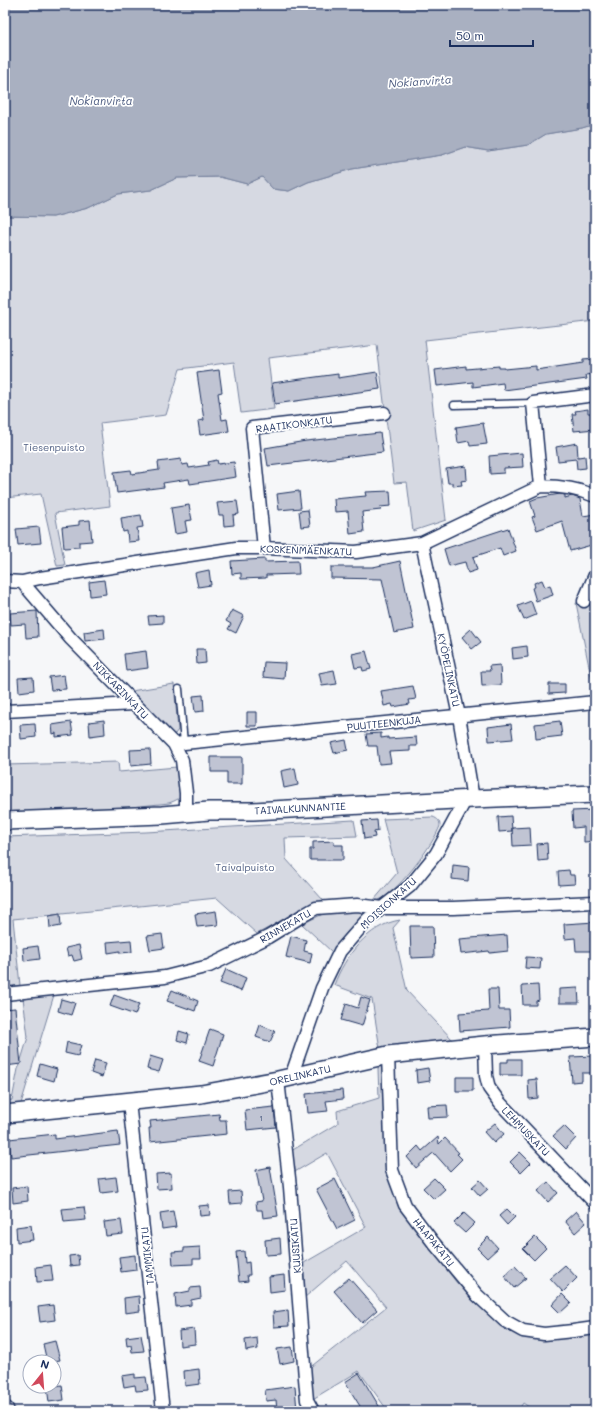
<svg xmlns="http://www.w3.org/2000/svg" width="600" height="1416" font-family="Mali,sans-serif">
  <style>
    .green { fill: #d6d9e2; stroke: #7884a0 }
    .water { fill: #a9b0c1; stroke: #707c99 }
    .building { fill: #c0c4d3; stroke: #1b2f5e }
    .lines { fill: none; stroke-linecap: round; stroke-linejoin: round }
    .lane-casing { stroke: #1b2f5e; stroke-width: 9 }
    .street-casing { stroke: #1b2f5e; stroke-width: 15 }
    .secondary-casing { stroke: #1b2f5e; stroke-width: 20 }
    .lane { stroke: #fff; stroke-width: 6 }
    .street { stroke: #fff; stroke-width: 12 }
    .secondary { stroke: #fff; stroke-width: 17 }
    .labels { text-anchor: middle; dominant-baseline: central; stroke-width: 3.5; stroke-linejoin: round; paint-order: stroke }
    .number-label { font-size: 8px; fill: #44547b }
    .street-label { font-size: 10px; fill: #1b2f5e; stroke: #fff }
    .park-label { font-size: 10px; fill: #4a5a7f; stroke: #fff }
    .water-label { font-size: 11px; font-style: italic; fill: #4d5c81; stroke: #fff }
  </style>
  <rect width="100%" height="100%" fill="#f6f7f9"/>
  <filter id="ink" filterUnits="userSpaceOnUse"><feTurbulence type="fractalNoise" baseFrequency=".025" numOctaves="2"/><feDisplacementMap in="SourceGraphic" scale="8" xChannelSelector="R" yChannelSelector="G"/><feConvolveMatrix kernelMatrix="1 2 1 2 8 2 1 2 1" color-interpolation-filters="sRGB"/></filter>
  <g filter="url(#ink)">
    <path class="green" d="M595,124V321L425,340L446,520L413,531L407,482L394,483L377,345L268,358L274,409L241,413L234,362L180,369L166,415L100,423L110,506L55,513L65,565L57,566L41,494L5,498V216L53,217L88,208L118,194L151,190L177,178L220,177L247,184L262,177L273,189L289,191L308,182L352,169L442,155L465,147L488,151L528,145L546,134L582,128Z
      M576,603H592L595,616V696Z
      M174,684L178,730L175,734H172L131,691Z
      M118,762L119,772L177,767L181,794L180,798L174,801L169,803L93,811L5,815V765Z
      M433,817C438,819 440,821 440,826C433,845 401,887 383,898C380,900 377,900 374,900L397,873L383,819Z
      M354,820L357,836L285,838L286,859L323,900L311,905L257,934L217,898L13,919L20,985L5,988V837L146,832Z
      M348,909L362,911L364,917L347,932L332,952L302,924L325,913Z
      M400,920L393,928L407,991L452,1039L380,1049L372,999L334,985C345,956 368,925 400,920Z
      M54,995L20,1107L5,1108V1101L12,1100L18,1069L20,1065L21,1064V1060L28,1037L23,998Z
      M384,1065L388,1172L399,1208L457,1283L500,1323L595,1333V1411L566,1410L565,1411H535L523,1403L518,1411H388L359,1371L311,1400L308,1369L386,1307L347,1261L304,1298V1263L366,1227L327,1153L293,1173L291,1151L338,1123L337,1111L379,1098L378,1068Z"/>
    <path class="water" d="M5,5H595V124L582,128L546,134L528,145L488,151L465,147L442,155L352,169L308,182L289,191L273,189L262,177L247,184L220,177L177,178L151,190L118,194L88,208L53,217L5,216Z"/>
    <path class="building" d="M595,359V374L586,375L587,379L504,390L503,383L473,387V382L437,386L435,370L466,366V369L499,366V368H505V369L536,366V370L583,363V360Z
      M219,370L222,392L218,393L222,420L227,419L229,431L200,435L198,421L204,420L197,373Z
      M377,372L380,389L275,404L272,383L338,374V378Z
      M588,409V413H594L595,429L574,431L572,414H576L575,411Z
      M483,423L487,444L470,446L469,441L458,443L456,427Z
      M380,433L383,452L268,466L265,448L306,441Z
      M577,443L578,457L585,456L586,468L577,469L576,459L558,461L556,447Z
      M522,453L523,467L504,468V473L490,474L489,456Z
      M181,459L182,465L188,464L189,468L209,465L208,462L217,460L218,464L234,462L236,477L190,484L189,479L163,483L164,487L117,493L114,472L131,470L132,474L159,470L158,462Z
      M466,466L467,480L461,481L462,485L453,486V483H448L446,469Z
      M299,491L301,508L279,510L277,494Z
      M390,491L391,506L380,507L381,510L362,512L364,532L350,534L348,511L335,512L334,499L366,496L365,492Z
      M560,494L565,495V498L572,496L580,499L583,516L595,514V544L570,551L562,521L537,530L532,517L535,516L530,501L537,498Z
      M237,501L239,514L233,515L234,525L224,526L223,515H219L217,503Z
      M189,505L192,520L185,521L187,532L175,534L171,508Z
      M308,510L310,526L301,527L299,511Z
      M141,515L143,527L137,528L139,541L128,542L127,531L123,532L121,518Z
      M90,520L92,541L79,542V547L64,548L62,527L79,525V521Z
      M39,527L41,543L18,545L16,529Z
      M508,528L516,551L503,556L500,548L473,557L477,570L468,573L465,562L449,566L444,549Z
      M265,559V562L298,561L299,574L266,575V578L241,579V573L232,574L231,561Z
      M400,561L414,629L394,633L382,579L331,578V567H373Z
      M209,570L211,585L198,587L195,573Z
      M104,580L106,594L90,596L89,582Z
      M542,580L545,587L550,585L553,595L536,601L532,588L535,587L534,583Z
      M531,601L536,615L524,620L518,606Z
      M232,610L244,616L236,633L228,629L231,624L226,621Z
      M37,611L38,637L26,638L25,624L11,625L10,613Z
      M163,615V623L149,624L148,616Z
      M104,629L105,639L85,641L84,632Z
      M471,629L481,642L472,649L462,637Z
      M527,646L528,657L513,659L512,648Z
      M196,649H205L206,663L197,664Z
      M146,651L148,668L126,671L124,654Z
      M366,651L371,669L363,671L362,667L355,668L352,654Z
      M264,662L285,663L284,679L263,677Z
      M500,665L501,685L482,686L481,671H490L489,666Z
      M334,670L337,684L322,686L319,673Z
      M64,675L66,689L51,690L49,677Z
      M33,677L34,690L19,692L18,678Z
      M549,684H565V693L549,694Z
      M413,686L416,699L409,700L410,704L393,707L392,704L384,706L381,691Z
      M203,695L204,711L195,712L193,696Z
      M247,712H257V726H247Z
      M104,720L105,734L90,736L89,722Z
      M560,721L562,736L536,739L535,724Z
      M71,722L73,735L56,737V733L53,734L52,725Z
      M35,724L36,737L21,739L20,725Z
      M511,724L513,739L489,741L488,727Z
      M381,733V738L388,737V739L416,737L417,746H410V751L389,752L391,763L379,764L377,746H368L366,734Z
      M346,740L348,750L334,753L331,743Z
      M150,749L151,764L131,766L130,750Z
      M211,757H242V784H227V772H211Z
      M295,768L298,785L284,788L281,771Z
      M595,810V841L584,842V827L573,828L572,811Z
      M511,816L512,831L499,832L498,817Z
      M377,820L378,831L374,832L375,837L364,839L362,821Z
      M530,827L531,845L513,846L512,828Z
      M334,841V845H343V860H310V849H313V842Z
      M547,843L548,860L538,861L537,844Z
      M453,865L469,867L468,881L452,879Z
      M569,870L570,875H574L575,884L559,885L558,871Z
      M216,911L218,925L197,927L195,914Z
      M60,914L61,926L50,928L49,916Z
      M595,922V937L591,938L592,951H576L575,938L565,939L564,924Z
      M410,926H433L434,957L411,958Z
      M162,934L164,948L150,950L147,936Z
      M507,935L508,951L490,953L489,951L461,954L459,939Z
      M291,936L306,940L304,951L312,953L310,963L286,957Z
      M131,940L132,952L120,953V951L108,953L107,942Z
      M79,945L82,959L74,961L72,955L68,956L66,948Z
      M38,946L40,959L24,961L23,948Z
      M526,957L541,958L540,969L525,968Z
      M226,969L246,978L241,991L220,983Z
      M538,985L539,1000L536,1001V1005H523L522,986Z
      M578,988L579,1003H559V989Z
      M488,989H498L499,1010H509L510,1027L460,1031L459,1013L489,1011Z
      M172,990L198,1001L195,1011L167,1001Z
      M114,995L139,1004L135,1015L110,1006Z
      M361,997L370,1000L362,1026L341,1020L346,1004L358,1008Z
      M61,999L75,1003L71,1015L58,1011Z
      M15,1008L21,1064L5,1066V1009Z
      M260,1025L275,1031L270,1042L256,1037Z
      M210,1029L223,1034L213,1066L199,1061Z
      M179,1031L189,1034L187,1043L177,1040Z
      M67,1042L81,1045L78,1056L65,1053Z
      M150,1056L163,1060L159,1072L147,1069Z
      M594,1056L595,1067H592V1073H582V1081L572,1082L570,1057Z
      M508,1059H521V1075H500V1062H508Z
      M95,1060L106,1063L102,1077L91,1073Z
      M40,1064L57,1069L54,1081L37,1076Z
      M428,1068L430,1081L417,1083L416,1070Z
      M456,1077H473V1091H456Z
      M537,1079L538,1098L529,1099L528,1080Z
      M342,1090L343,1099L326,1101L328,1111L308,1113L306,1094Z
      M447,1105L448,1117L428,1118L427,1106Z
      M274,1107L276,1127L247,1130L245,1110Z
      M219,1114L220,1120H226L227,1134L150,1142L149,1128H151L150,1121Z
      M495,1123L504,1134L494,1143L484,1132Z
      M564,1126L576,1138L566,1149L553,1136Z
      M118,1131L120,1145L11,1157L9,1139L55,1134V1139Z
      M438,1137L439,1144L445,1138L459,1153L457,1154L462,1159L450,1171L434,1153L432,1154L416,1168L407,1157L418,1146L422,1151Z
      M520,1152L531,1163L521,1173L510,1162Z
      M270,1167L278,1216L263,1218L262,1210H257L256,1202L262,1201L256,1170Z
      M171,1173L172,1188L157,1189L156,1174Z
      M116,1177L118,1191L101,1193L99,1179Z
      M434,1178L445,1189L434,1199L423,1188Z
      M335,1179L355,1220L337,1229L316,1189Z
      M480,1180L488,1189L480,1196L472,1187Z
      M548,1182L558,1193L548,1202L538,1191Z
      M27,1186L28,1201L13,1203L12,1188Z
      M241,1191L242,1203L230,1204L229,1192Z
      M209,1205L210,1215L200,1216L199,1206Z
      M84,1207L86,1220L64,1222L62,1209Z
      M507,1209L515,1217L507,1225L499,1216Z
      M173,1211L176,1227L162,1229L160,1213Z
      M576,1211L586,1223L575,1233L565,1221Z
      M464,1213L475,1223L465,1233L454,1223Z
      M121,1220L123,1234L106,1236L104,1222Z
      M31,1225L33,1240L17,1242L16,1227Z
      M488,1237L498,1248L487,1258L477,1248Z
      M535,1237L546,1248L534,1260L523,1249Z
      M280,1238L281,1254L266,1255L265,1240Z
      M200,1247L201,1259H193V1264L173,1265L172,1252L184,1251V1248Z
      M244,1251L245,1263L249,1262L250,1275H247L248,1281L239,1282L236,1252Z
      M78,1255L79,1265L70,1266L69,1256Z
      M135,1255L136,1270L121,1272L119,1257Z
      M51,1265L53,1281L37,1282L36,1267Z
      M565,1265L577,1278L563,1292L550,1278Z
      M515,1266L526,1278L514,1288L504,1276Z
      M284,1275L285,1290L270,1292L269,1277Z
      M349,1278L377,1310L362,1323L334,1291Z
      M200,1287L201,1298L191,1300V1305L176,1307L175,1294L190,1291V1288Z
      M562,1294L571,1303L560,1313L552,1305Z
      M139,1296L140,1311L125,1313L124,1298Z
      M53,1305L55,1320L40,1322L38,1307Z
      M288,1310L289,1326L274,1327L273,1312Z
      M194,1329L195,1344L180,1346L179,1331Z
      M141,1335L144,1351L132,1352L131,1345L127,1346L126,1337Z
      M257,1338L258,1349L246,1351L245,1340Z
      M55,1341L60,1360L47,1362L43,1344Z
      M292,1347L294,1361L280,1364L277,1349Z
      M199,1369L200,1384L185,1386L184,1371Z
      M359,1373L382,1411H363L345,1382Z
      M135,1374V1378L146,1377L148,1390L136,1391L135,1385L124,1387L122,1376Z
      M62,1385L64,1400L49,1402L47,1387Z
      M295,1386L297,1411H277L276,1400L266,1401L265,1390Z"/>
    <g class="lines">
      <defs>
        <path id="lane" d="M454,405L533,403
          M179,689L184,743"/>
        <path id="street" d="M541,486L533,403L595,395
          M422,543L459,716L473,799
          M264,548L252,428L384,413
          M5,581L22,582L40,578L236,548H264L356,552L422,543L541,486C560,486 577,488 595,496
          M22,582L71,639L174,744L182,760L186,793V812
          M584,601L595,575
          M5,711L134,704
          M174,744L595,702
          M5,994L165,977L209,966L268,937L302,916L316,908L357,905L382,908H453L595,902
          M485,1045L486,1076L489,1088L500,1103L595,1203
          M388,1055L392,1170L405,1205L433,1242L477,1295L505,1321L523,1331L544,1334L573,1331L595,1328
          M291,1077L322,988L340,951L368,919L410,886L436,854L466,799
          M278,1080L290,1187L305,1378L307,1400L313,1411
          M129,1102L163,1411"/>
        <path id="secondary" d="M5,821L162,815L209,811H253L473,799L595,794
          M5,1114L201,1094L278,1080L388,1055L485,1045L595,1037
          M5,1410V1411"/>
      </defs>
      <use href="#lane" class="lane-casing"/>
      <use href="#street" class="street-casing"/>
      <use href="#secondary" class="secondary-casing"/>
      <use href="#lane" class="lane"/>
      <use href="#street" class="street"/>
      <use href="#secondary" class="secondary"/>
    </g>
  </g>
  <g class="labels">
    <g class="number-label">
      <text x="261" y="1118">1</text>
    </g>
    <g class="street-label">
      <text transform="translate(294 424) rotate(-7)">RAATIKONKATU</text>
      <text transform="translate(306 550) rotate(2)">KOSKENMÄENKATU</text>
      <text transform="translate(449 670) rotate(78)">KYÖPELINKATU</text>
      <text transform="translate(121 690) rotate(46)">NIKKARINKATU</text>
      <text transform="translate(384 723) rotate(-6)">PUUTTEENKUJA</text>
      <text transform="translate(300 808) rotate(-3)">TAIVALKUNNANTIE</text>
      <text transform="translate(388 903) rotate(-42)">MOISIONKATU</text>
      <text transform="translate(285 926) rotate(-30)">RINNEKATU</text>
      <text transform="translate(300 1075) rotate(-13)">ORELINKATU</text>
      <text transform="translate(526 1131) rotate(46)">LEHMUSKATU</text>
      <text transform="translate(434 1242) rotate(51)">HAAPAKATU</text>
      <text transform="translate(295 1246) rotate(-94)">KUUSIKATU</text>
      <text transform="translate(147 1256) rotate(-96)">TAMMIKATU</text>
    </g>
    <g class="park-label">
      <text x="54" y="447">Tiesenpuisto</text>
      <text x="245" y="867">Taivalpuisto</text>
    </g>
    <g class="water-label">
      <text transform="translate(420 81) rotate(-4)">Nokianvirta</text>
      <text x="101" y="100">Nokianvirta</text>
    </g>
  </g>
  <rect width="600" height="1416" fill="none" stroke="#fff" stroke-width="20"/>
  <rect x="10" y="10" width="580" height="1396" fill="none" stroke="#1b2f5e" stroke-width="1.5" filter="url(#ink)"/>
  <g transform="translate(42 1374) rotate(17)"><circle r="19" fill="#ffffff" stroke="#a4acbf"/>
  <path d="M0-3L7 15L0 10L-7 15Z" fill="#d1495b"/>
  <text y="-6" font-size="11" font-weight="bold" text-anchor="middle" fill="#1b2f5e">N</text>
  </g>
  <path d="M450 40v6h83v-6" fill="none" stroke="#1b2f5e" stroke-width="2"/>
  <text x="456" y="40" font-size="12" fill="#1b2f5e" stroke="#ffffff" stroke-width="3" paint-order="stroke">50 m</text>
</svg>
